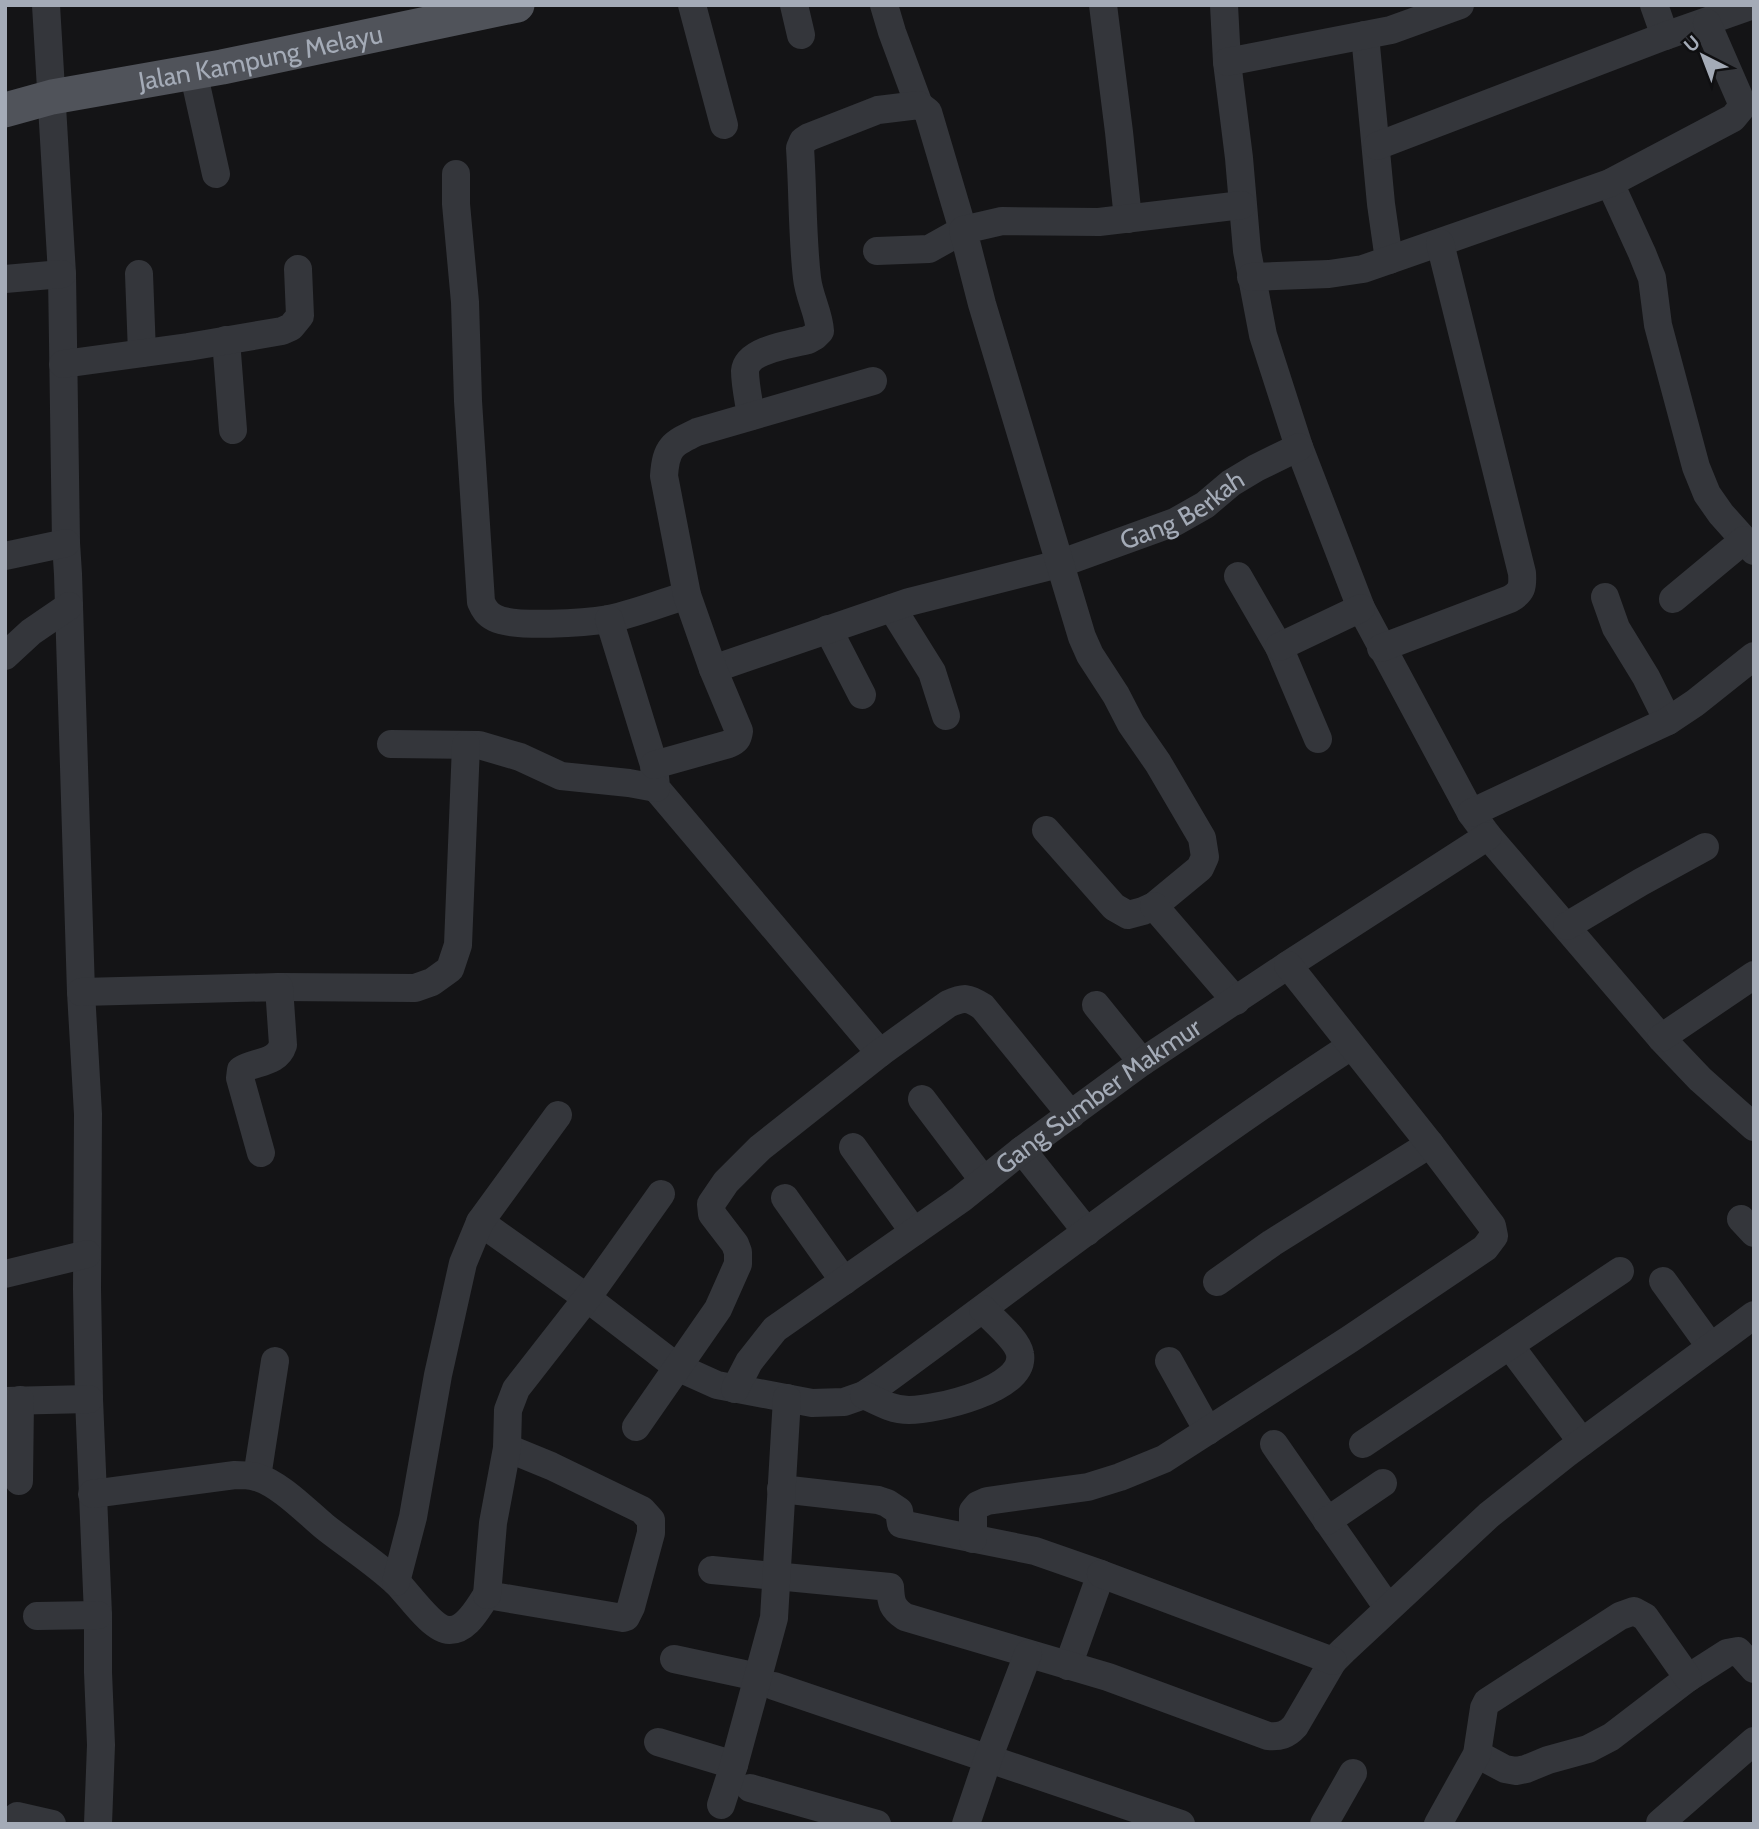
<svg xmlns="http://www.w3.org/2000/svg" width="1759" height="1829" font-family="Cabin,sans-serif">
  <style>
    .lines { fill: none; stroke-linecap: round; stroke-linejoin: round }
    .minor { stroke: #34363b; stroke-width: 28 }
    .major { stroke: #50535a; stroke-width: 35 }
    .labels { text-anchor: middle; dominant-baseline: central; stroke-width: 5; stroke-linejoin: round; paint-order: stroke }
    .street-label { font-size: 26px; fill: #a4abb7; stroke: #0f0f11 }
  </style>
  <rect width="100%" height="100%" fill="#141416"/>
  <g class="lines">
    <g class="minor">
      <path d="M46,5L62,274L66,543L68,574L81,992L88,1114L87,1289L89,1399L98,1615V1672L101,1745L98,1824"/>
      <path d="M692,5L724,125"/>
      <path d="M794,5L801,35"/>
      <path d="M884,5L892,32L919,105"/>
      <path d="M1103,5L1119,132L1128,219"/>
      <path d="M1224,5L1227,62L1239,158L1247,251L1263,335L1299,447L1361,608L1471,813L1488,836L1661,1038L1700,1079L1754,1127"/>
      <path d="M1654,5L1665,36"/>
      <path d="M1365,35L1381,204L1389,260"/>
      <path d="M1227,62L1391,30L1460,5"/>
      <path d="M193,71L216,174"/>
      <path d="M1377,146L1665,36L1753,5"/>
      <path d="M456,174V204L465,302L468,401L481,602C484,609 487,614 495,618C514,628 586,623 609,619C634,614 662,603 687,595"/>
      <path d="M1610,183L1642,253L1652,278L1658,325L1696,467L1707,494L1721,514L1754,551"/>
      <path d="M139,274L142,353"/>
      <path d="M1251,277L1329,274L1363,269L1389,260L1610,183L1733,118L1742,107L1741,101L1707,23"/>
      <path d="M5,279L62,274"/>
      <path d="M226,340L233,430"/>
      <path d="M63,364L188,347L282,331L291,327L300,316L298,269"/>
      <path d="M751,416C749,402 745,385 745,371C747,350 791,344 808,340L815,336L820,331C819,313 809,297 807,278C802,235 803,191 800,148L803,141L809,137L878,110L919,105L928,112L963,230L929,249L877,251"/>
      <path d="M5,556L66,543"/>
      <path d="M1238,576L1279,647L1318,739"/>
      <path d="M1605,597L1616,628L1646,677L1668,721"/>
      <path d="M1673,599L1744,540"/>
      <path d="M892,608L932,672L946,716"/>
      <path d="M609,619L654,765L656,788L880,1053"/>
      <path d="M828,629L862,695"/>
      <path d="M1279,647L1361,608"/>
      <path d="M1381,648L1510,599C1522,592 1523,587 1522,573L1440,243"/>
      <path d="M5,656L31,632L69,606"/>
      <path id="s1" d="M713,669L909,602L1059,564L1175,522L1205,505L1231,483L1256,468L1299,447"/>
      <path d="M391,744L479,745L520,757L561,776L629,783L656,788"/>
      <path d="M654,765L729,744C736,741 738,739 739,731L713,669L687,595L664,476C666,447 672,444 697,432L873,381"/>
      <path d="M1471,813L1668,721L1695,703L1754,656"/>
      <path d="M1046,830L1114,907L1128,915L1143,911L1154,906L1200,868L1205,857L1202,838L1158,763L1131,724L1116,695L1090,655L1082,637L982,304L963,230L1002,221L1099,222L1242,205"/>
      <path d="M1154,906L1236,1001"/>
      <path d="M1567,926L1641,882L1705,847"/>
      <path d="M279,987L415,988L432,982L450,969L458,945L466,745"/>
      <path d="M81,992L279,987L283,1045C277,1064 255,1061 241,1070L240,1078L261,1153"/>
      <path d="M1096,1005L1142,1062"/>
      <path d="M1661,1038L1754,975"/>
      <path d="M922,1099L984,1181"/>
      <path d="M853,1147L914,1232"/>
      <path d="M1022,1150L1087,1232"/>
      <path d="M785,1198L844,1281"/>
      <path d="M1741,1219L1754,1233"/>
      <path d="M480,1222L587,1298L677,1367L717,1385L812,1403L844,1402L864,1395L879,1385C1035,1271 1188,1152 1351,1046"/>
      <path d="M5,1274L87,1254"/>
      <path d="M1663,1281L1710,1346"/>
      <path d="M1217,1282L1272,1243L1430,1144"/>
      <path d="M1510,1346L1582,1442"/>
      <path d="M1169,1361L1208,1431"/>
      <path id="s2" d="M735,1389L749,1362L775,1329L961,1199L1022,1150L1142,1062L1288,965L1488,836"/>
      <path d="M864,1395C879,1402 892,1410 909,1410C935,1410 1026,1390 1020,1354C1018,1340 993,1320 983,1309"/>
      <path d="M5,1401L89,1399"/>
      <path d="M636,1427L718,1309L738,1264V1252L735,1244L712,1214L711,1204L726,1182L760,1148L880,1053L948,1004C964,997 968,997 983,1007L1071,1115"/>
      <path d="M1274,1444L1388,1608"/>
      <path d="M1363,1444L1620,1271"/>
      <path d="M257,1477L275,1361"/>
      <path d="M19,1481L20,1400"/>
      <path d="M781,1489L878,1500L887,1503L899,1511L901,1524L1035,1551L1101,1574L1068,1666"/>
      <path d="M92,1494L235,1475C241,1475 249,1475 256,1477C279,1483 307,1512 325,1527C349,1546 376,1563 398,1584C409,1595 433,1630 449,1630C467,1631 478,1607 487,1595L623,1618L626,1617L631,1607L651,1533V1520L642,1510L551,1466L507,1448"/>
      <path d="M1327,1521L1383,1483"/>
      <path d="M973,1539V1511L978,1505L987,1501L1088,1487L1120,1477L1164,1459L1350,1339L1485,1248L1494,1236L1492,1226L1430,1144L1288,965"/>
      <path d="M712,1570L890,1587C891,1603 892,1608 905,1617L1108,1677L1268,1736C1280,1737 1287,1735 1295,1726L1333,1661L1343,1651L1489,1515L1566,1454L1754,1315"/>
      <path d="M1101,1574L1333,1661"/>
      <path d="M396,1582L413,1517L438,1375L463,1263L480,1222L558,1115"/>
      <path d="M487,1595L493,1523L507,1448L508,1410L516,1389L587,1298L661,1194"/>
      <path d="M37,1616L98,1615"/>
      <path d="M674,1659L758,1677"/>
      <path d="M774,1686L1181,1824"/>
      <path d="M658,1742L734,1765"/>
      <path d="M1477,1754L1505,1769L1516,1771L1526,1769L1548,1760L1588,1749L1611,1737L1688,1678L1727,1653L1738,1651L1754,1669"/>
      <path d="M750,1788L877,1824"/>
      <path d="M721,1805L734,1765L774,1618L787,1398"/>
      <path d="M17,1816L52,1824"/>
      <path d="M1660,1823L1754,1741"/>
      <path d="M966,1824L988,1759L1028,1654"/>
      <path d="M1324,1824L1353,1773"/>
      <path d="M1438,1824L1477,1754L1484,1708L1487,1702L1620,1616L1634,1611L1645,1617L1688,1678"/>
    </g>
    <path class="major" id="s3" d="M5,110L52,97L222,67L517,5"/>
  </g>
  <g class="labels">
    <g class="street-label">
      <text stroke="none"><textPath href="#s3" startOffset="261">Jalan Kampung Melayu</textPath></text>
      <text stroke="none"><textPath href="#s1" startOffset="497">Gang Berkah</textPath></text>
      <text stroke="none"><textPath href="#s2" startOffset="471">Gang Sumber Makmur</textPath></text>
    </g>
  </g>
  <rect width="1759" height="1829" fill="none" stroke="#a4abb7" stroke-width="14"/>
  <g transform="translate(1703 56) rotate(318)" stroke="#0f0f11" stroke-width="5" paint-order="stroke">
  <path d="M0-5L12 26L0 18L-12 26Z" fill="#a4abb7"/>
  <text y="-10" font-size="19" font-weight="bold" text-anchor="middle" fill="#a4abb7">U</text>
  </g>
</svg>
